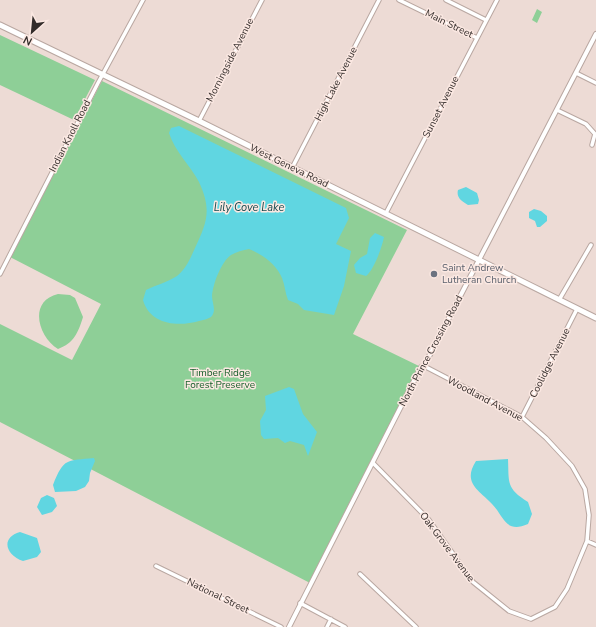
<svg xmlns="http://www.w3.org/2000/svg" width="596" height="627" font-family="'Nunito Sans',sans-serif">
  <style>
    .green { fill: #8ecf97 }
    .water { fill: #60d6e1 }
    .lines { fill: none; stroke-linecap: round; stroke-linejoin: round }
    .minor-casing { stroke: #b9a7a1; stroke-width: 5.5 }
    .tertiary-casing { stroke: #b9a7a1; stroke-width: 6 }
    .secondary-casing { stroke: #b9a7a1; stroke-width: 7 }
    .minor { stroke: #fff; stroke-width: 3.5 }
    .tertiary { stroke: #fff; stroke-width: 4 }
    .secondary { stroke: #fff; stroke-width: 5 }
    .worship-dot { fill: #6b7280; stroke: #fbe8e2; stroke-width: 1.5 }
    .labels { text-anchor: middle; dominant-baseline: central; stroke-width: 3; stroke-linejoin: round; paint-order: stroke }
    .street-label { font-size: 10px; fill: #332c2a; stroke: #fbe8e2 }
    .worship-label { font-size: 10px; fill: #5b616d; stroke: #fbe8e2; text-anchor: start }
    .park-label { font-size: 10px; fill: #165e29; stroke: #fbe8e2 }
    .water-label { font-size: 11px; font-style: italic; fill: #14494e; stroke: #fbe8e2 }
  </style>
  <rect width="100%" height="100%" fill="#eddbd5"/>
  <path class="green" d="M537,9L542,12L537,23L532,20Z
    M0,35L95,80L74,120L0,85Z
    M102,81L407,230L353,334L421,367L310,583L0,422V324L72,360L101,304L10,257Z
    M58,294L70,295L75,298L83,317C78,333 74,343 58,349C38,337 28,301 58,294Z"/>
  <path class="water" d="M179,126L346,208L349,218L336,244L351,251L344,286L334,315L304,310L298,304L288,300C285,293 285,285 282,278C277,265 262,254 249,249C243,250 236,252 231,255C221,262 213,284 212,296C212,303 217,311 211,317C208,319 203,320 199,321C178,327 150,325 143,300L146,290C156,285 168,282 177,276C186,269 190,259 195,248C207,222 212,210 199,182C190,165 175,152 169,133L171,128Z
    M466,187L477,193L479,200L478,204L468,205C462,201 456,198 458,190Z
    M534,209L541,211L547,216V221L540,227H537L535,221L529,218V212Z
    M375,233L384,237C382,247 374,270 366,276L356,273L354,265L360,258L367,254L370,238Z
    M289,387L294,389L303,414L317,432L308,456L304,445L290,441L285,443L278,438L264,439L261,435L260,421L266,410L265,396Z
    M94,458L95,461L90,473L89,481L85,487L76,491L55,492L53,485C64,457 67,461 94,458Z
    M508,459C509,483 506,488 528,502L532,514L528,524C505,534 504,516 492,504C479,490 462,483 476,461Z
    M47,495L54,498L57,506L52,512L42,515L37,507L41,498Z
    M20,532L37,538L41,552L37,557L23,561C6,555 0,538 20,532Z"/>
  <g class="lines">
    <defs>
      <path id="minor" d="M399,0L477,38
        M446,0L486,20
        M576,73L596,83
        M557,110L586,124L595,134L592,145
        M199,121L262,0
        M292,168L379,0
        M386,213L497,0
        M0,274L98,83L143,0
        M559,300L591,245
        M522,417L577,309
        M373,463L429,520L473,582L509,611L531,619L555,607L567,589L587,541L589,515L585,489L572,466L546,438L522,417L424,366
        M587,541L596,545
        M156,566L281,627
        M360,574L416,627
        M300,603L345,627
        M327,627L331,619"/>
      <path id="tertiary" d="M289,627L421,367L424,366L596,34"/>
      <path id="secondary" d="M0,25L199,121L596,318"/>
    </defs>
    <use href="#minor" class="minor-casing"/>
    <use href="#tertiary" class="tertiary-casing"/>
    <use href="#secondary" class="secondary-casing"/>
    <use href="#minor" class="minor"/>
    <use href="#tertiary" class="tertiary"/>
    <use href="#secondary" class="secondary"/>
  </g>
  <circle class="worship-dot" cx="434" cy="274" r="4"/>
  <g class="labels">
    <g class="street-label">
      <text transform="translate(449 24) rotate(26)">Main Street</text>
      <text transform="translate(230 60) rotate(-63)">Morningside Avenue</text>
      <text transform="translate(336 84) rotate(-63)">High Lake Avenue</text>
      <text transform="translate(441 107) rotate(-63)">Sunset Avenue</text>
      <text transform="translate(70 136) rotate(-63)">Indian Knoll Road</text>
      <text transform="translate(289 166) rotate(26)">West Geneva Road</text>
      <text transform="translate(431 351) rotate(-62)">North Prince Crossing Road</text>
      <text transform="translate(550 363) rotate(-63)">Coolidge Avenue</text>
      <text transform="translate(485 399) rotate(28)">Woodland Avenue</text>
      <text transform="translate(447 547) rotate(53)">Oak Grove Avenue</text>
      <text transform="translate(218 596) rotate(26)">National Street</text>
    </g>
    <g class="worship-label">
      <text x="442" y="268">Saint Andrew<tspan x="442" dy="12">Lutheran Church</tspan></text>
    </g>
    <g class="park-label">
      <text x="220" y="373">Timber Ridge<tspan x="220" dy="12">Forest Preserve</tspan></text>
    </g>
    <g class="water-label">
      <text x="249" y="207">Lily Cove Lake</text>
    </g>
  </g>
  <g transform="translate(32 32) rotate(207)" stroke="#fbe8e2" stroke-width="3" paint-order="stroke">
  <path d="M0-3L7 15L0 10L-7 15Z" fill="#332c2a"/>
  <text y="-6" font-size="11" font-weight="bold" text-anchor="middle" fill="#332c2a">N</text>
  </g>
</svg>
